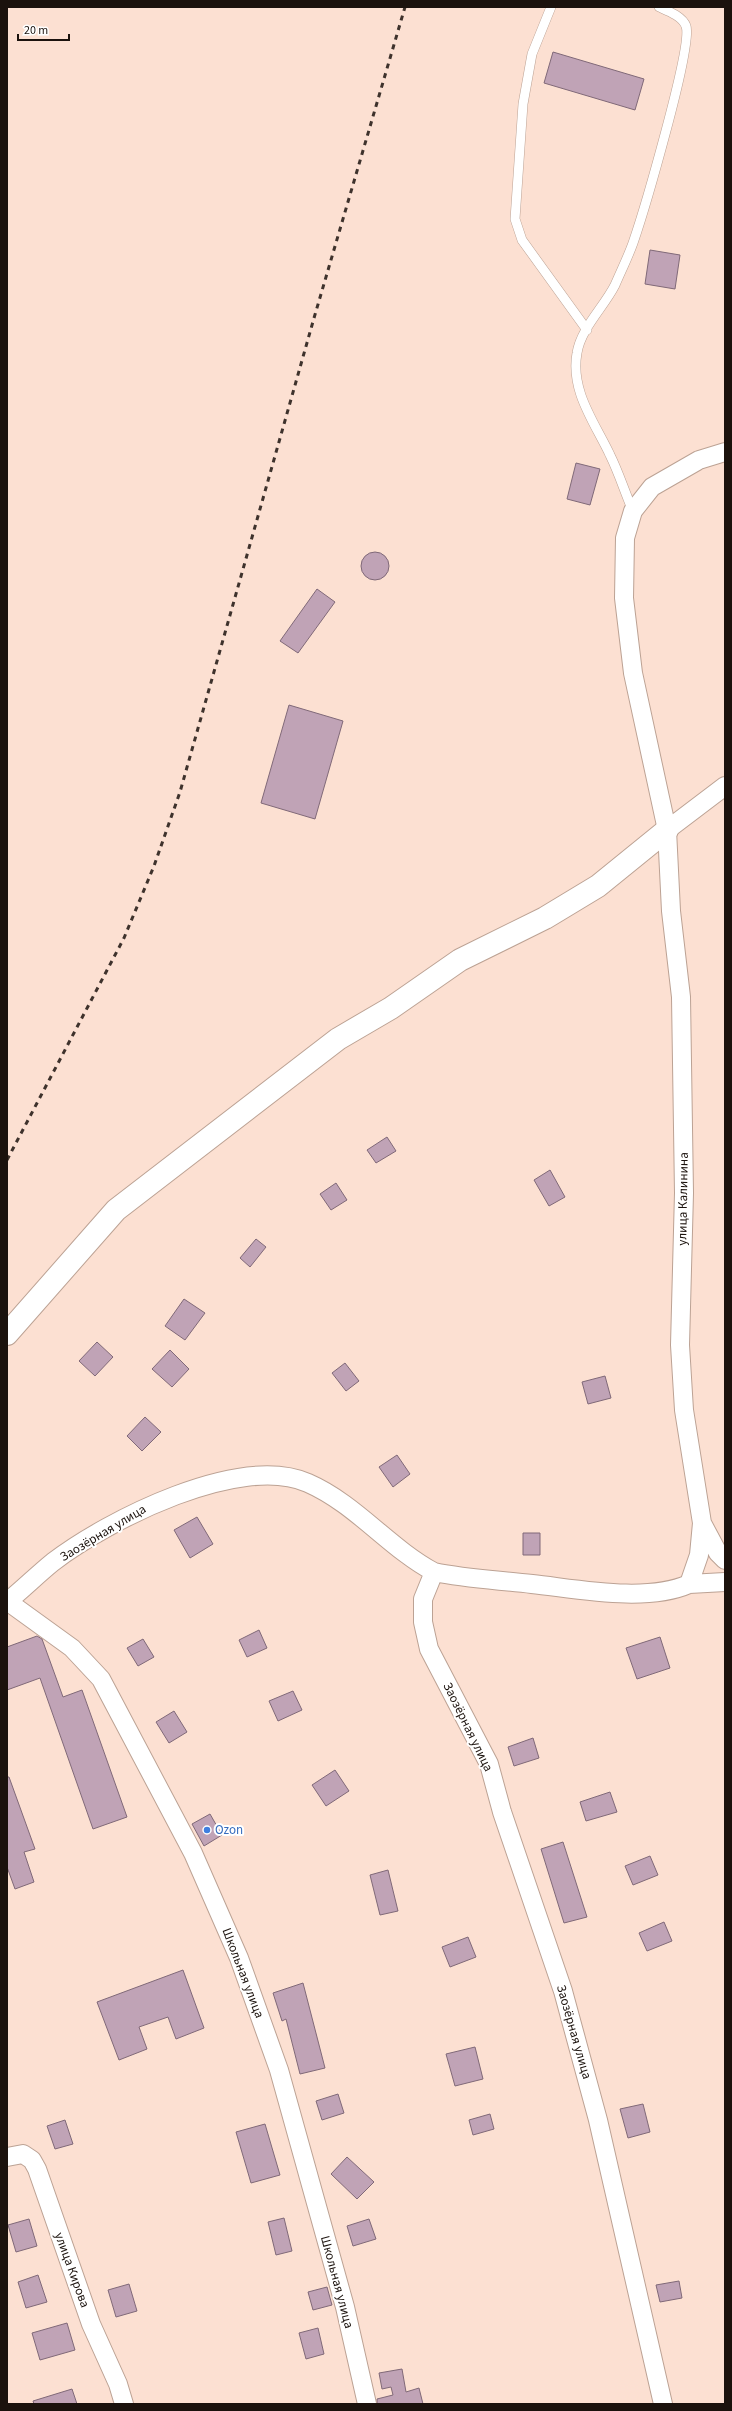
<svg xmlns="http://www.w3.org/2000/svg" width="732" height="2411" font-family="'Source Sans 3',sans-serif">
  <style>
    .building { fill: #c0a3b6; stroke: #806978 }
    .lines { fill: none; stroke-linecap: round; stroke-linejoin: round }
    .service-casing { stroke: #bca294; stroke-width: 10 }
    .minor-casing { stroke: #bca294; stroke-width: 20 }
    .tertiary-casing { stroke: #bca294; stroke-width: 24 }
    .service { stroke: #fff; stroke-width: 9 }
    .minor { stroke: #fff; stroke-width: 18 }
    .tertiary { stroke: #fff; stroke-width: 22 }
    .rail { stroke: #3e322c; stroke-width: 3; stroke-dasharray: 5 5; stroke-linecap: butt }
    .shop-dot { fill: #3f7fe0; stroke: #fff; stroke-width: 1.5 }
    .labels { text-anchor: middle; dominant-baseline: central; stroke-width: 4; stroke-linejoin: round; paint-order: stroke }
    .street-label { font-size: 13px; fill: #1b120d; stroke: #fff }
    .shop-label { font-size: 13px; fill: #366cbe; stroke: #fff; text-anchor: start }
  </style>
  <rect width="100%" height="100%" fill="#fce0d2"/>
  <path class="building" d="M553,52L644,79L635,110L544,83Z
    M650,250L680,255L675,289L645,284Z
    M576,463L600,469L590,505L567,499Z
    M361 566a14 14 0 1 1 28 0a14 14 0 1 1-28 0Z
    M317,589L335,602L298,653L280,641Z
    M289,705L343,721L315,819L261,803Z
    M387,1137L396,1151L376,1163L367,1150Z
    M550,1170L565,1197L549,1206L534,1180Z
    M336,1183L347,1200L331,1210L320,1194Z
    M256,1239L266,1247L250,1267L240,1258Z
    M184,1299L205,1313L185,1340L165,1326Z
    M97,1342L113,1357L95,1376L79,1361Z
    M170,1350L189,1369L172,1387L152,1369Z
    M345,1363L359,1381L346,1391L332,1373Z
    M605,1376L611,1398L588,1404L582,1382Z
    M145,1417L161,1432L142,1451L127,1436Z
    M397,1455L410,1474L393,1487L379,1467Z
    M197,1517L213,1544L190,1558L174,1530Z
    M523,1533H540V1555H523Z
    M259,1630L267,1648L247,1657L239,1640Z
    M37,1636L42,1639L63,1697L82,1690L127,1817L93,1829L40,1678L7,1690V1647Z
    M660,1637L670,1668L637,1679L626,1648Z
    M143,1639L154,1657L138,1666L127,1648Z
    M293,1691L302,1710L278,1721L269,1701Z
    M174,1711L187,1732L169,1743L156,1722Z
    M533,1738L539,1758L514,1766L508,1747Z
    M335,1770L349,1791L326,1806L312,1785Z
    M7,1777H9L35,1849L24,1852L34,1882L15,1889L7,1867Z
    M610,1792L617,1812L586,1821L580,1802Z
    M210,1814L222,1835L204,1846L192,1824Z
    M563,1842L587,1917L564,1923L541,1849Z
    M650,1856L658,1875L633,1885L625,1866Z
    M388,1870L398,1911L380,1915L370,1875Z
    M664,1922L672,1941L647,1951L639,1933Z
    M468,1937L476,1957L450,1967L442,1947Z
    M183,1970L204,2028L176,2039L168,2017L139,2027L147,2049L119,2060L97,2002Z
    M303,1983L325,2068L300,2074L286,2019L282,2021L273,1993Z
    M475,2047L483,2079L455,2086L446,2054Z
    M338,2094L344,2113L322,2120L316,2101Z
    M643,2104L650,2132L628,2138L620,2109Z
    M490,2114L494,2129L473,2135L469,2120Z
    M65,2120L73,2144L55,2149L47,2126Z
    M265,2124L280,2175L251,2183L236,2132Z
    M347,2157L374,2182L357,2199L331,2174Z
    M284,2218L292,2251L276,2255L268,2222Z
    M29,2219L37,2246L16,2252L8,2225Z
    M369,2219L376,2239L353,2246L347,2226Z
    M38,2275L47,2302L26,2308L18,2282Z
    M679,2281L682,2298L660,2302L656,2285Z
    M129,2284L137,2311L116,2317L108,2290Z
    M327,2287L332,2305L313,2310L308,2292Z
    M67,2323L75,2350L40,2360L32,2333Z
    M318,2328L324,2354L306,2359L299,2333Z
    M402,2369L406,2392L419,2388L423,2404H377V2399L393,2395L391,2387L382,2389L379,2373Z
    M72,2389L77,2404H34L33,2401Z"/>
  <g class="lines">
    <defs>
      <path id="service" d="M551,7L532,54L523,104L515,219L522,240L587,330
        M633,511C625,493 619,473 610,455C595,423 570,391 577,353C581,328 604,307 615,285C621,271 628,257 633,243C643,214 693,46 686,26C682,16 668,11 659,7"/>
      <path id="minor" d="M725,452L699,460L652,487L633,511L625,538L624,598L633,673L667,830L671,911L681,997L684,1193L680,1345L684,1410L702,1523L718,1553L725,1560
        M667,830L725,786
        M434,1572C467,1579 499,1580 532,1584C578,1589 646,1603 689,1584L699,1555L702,1523
        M689,1584L725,1582
        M7,1601L72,1648L101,1679L193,1853L239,1958L279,2070L345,2307L367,2404
        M7,1602C23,1589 37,1575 53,1562C108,1520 240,1453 308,1483C356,1504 389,1548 434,1572L423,1599V1622L429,1649L489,1764L502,1812L563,1991L598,2120L663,2404
        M7,2157L23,2154L32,2160L37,2169L91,2324L118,2384L124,2404"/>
      <path id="tertiary" d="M7,1334L116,1210L338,1039L391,1008L460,960L545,918L598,886L667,830"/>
    </defs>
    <use href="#service" class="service-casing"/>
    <use href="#minor" class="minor-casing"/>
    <use href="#tertiary" class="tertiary-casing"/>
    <use href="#service" class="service"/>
    <use href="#minor" class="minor"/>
    <use href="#tertiary" class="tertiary"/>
    <path class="rail" d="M7,1160L124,938L154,866L180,792L314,318L405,7"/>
  </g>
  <circle class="shop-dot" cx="207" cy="1830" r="4"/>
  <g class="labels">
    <g class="street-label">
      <text transform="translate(683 1199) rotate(-89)">улица Калинина</text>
      <text transform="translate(103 1533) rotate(-31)">Заозёрная улица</text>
      <text transform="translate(468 1727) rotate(64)">Заозёрная улица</text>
      <text transform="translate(243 1973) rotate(69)">Школьная улица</text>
      <text transform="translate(574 2032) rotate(74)">Заозёрная улица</text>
      <text transform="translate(72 2270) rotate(70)">улица Кирова</text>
      <text transform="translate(337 2282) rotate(75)">Школьная улица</text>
    </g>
    <g class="shop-label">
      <text x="215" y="1830">Ozon</text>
    </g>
  </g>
  <rect width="732" height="2411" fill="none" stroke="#1b120d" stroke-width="16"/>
  <path d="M18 34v6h51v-6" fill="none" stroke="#1b120d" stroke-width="2"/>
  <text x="24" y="34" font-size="12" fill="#1b120d" stroke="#ffffff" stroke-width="3" paint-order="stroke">20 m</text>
</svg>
